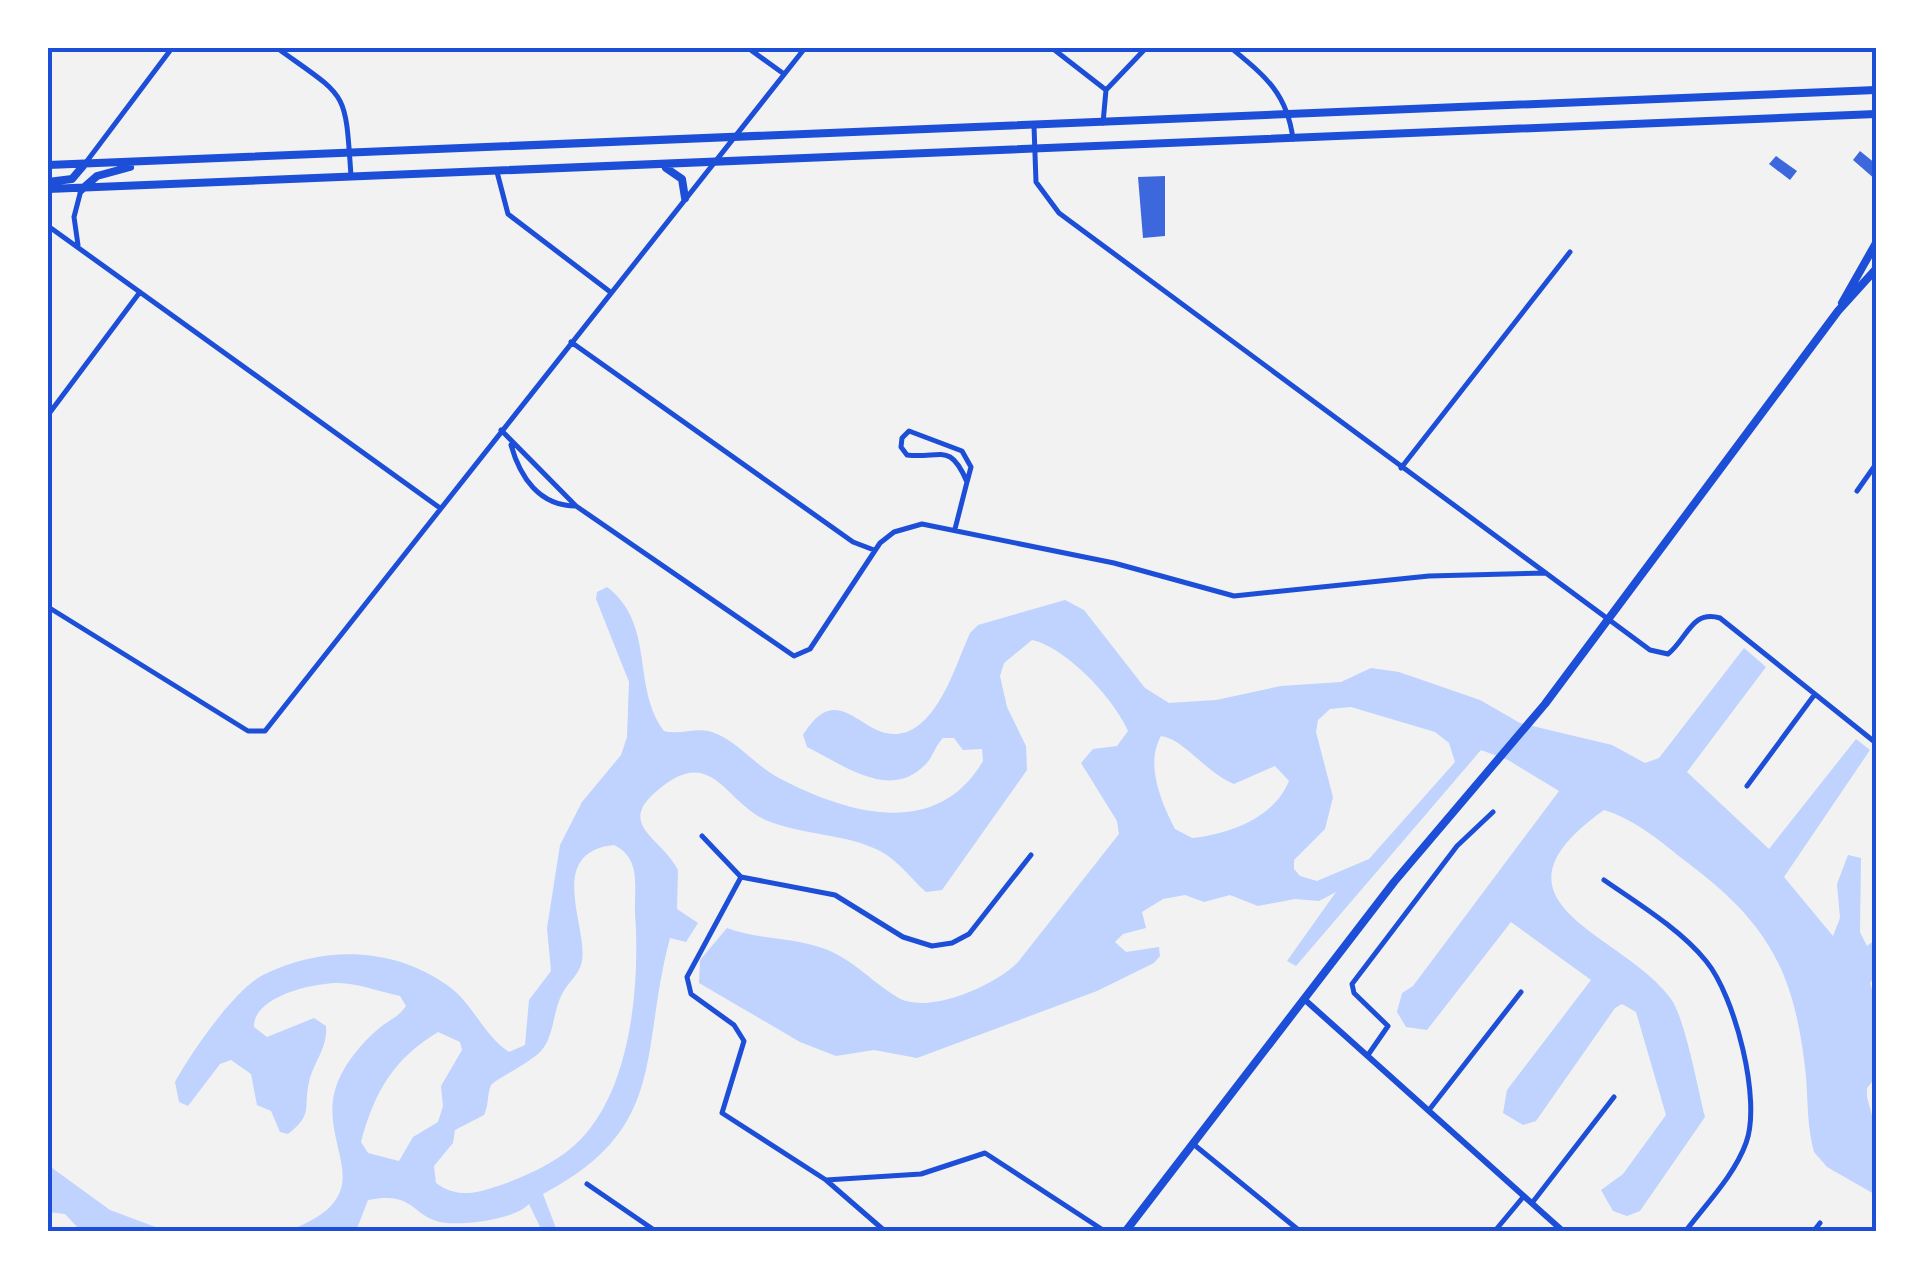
<svg xmlns="http://www.w3.org/2000/svg" width="1924" height="1279" font-family="Figtree,sans-serif">
  <style>
    .water { fill: #bfd3fe; fill-rule: evenodd }
    .building { fill: #3d67dc }
    .lines { fill: none; stroke-linecap: round; stroke-linejoin: round }
    .minor { stroke: #1d4ed8; stroke-width: 5 }
    .tertiary { stroke: #1d4ed8; stroke-width: 6 }
    .secondary { stroke: #1d4ed8; stroke-width: 8 }
    .primary { stroke: #1d4ed8; stroke-width: 8 }
    .neatline { fill: none; stroke: #1d4ed8; stroke-width: 4 }
  </style>
  <rect width="100%" height="100%" fill="#f2f2f2"/>
  <path class="water" d="M607,587C656,624 631,687 664,731C683,736 698,725 717,734C740,744 756,766 779,778C847,814 937,840 983,761L982,749L963,750L954,738H943C935,746 933,757 925,765C889,801 844,765 807,747L803,735C842,672 864,750 909,731C941,717 957,662 970,633L978,625L1065,600L1084,610L1145,688L1169,703L1216,700L1281,686L1341,682L1371,668L1399,672L1480,700L1520,723L1612,745L1645,763L1659,758L1744,648L1766,667L1687,772L1769,849L1856,739L1870,750L1784,877L1833,936L1840,918L1837,884L1848,855L1861,858L1860,932L1867,946L1876,939V975L1870,983L1876,1004V1077L1867,1088V1097L1876,1130V1195L1827,1167L1814,1152C1807,1127 1808,1101 1806,1076C1795,973 1770,925 1688,863C1662,843 1637,820 1604,810C1472,904 1624,933 1671,999C1685,1018 1698,1090 1705,1117L1640,1211L1627,1216L1613,1211L1601,1190L1623,1174L1666,1115L1636,1012L1622,1004L1615,1008L1536,1121L1523,1125L1503,1113L1507,1090L1591,980L1511,922L1427,1030L1406,1027L1397,1012L1402,993L1413,986L1559,791L1508,760L1481,750L1296,966L1287,961L1336,892L1319,901L1295,899L1258,906L1230,895L1204,902L1185,895L1163,899L1142,912L1146,928L1123,934L1115,942L1126,952L1159,947L1160,956L1154,963L1097,991L917,1058L874,1050L836,1056L800,1042L699,983L700,960L727,928C755,939 789,937 819,947C850,956 869,980 897,997C928,1016 996,985 1018,962L1119,834L1117,821L1081,763L1093,749L1117,746L1128,731C1114,698 1065,647 1032,640L1004,663L1000,676L1007,707L1026,746L1027,770L942,890L926,892C910,878 899,861 880,851C847,834 803,835 768,821C725,804 713,743 658,790C615,825 662,838 678,870L677,909L698,923L686,942L670,938C639,1054 669,1128 543,1194L557,1231H542L529,1204C515,1219 468,1225 447,1223C410,1219 418,1190 368,1200L356,1231H288C392,1192 310,1144 339,1079C347,1061 362,1043 377,1030C387,1021 399,1017 406,1006L400,996C381,992 357,983 338,983C314,983 253,996 254,1027L267,1037L314,1018L326,1026C328,1048 313,1063 309,1082C303,1108 314,1114 288,1134L280,1132L271,1111L257,1105L251,1074L231,1060L220,1064L188,1106L179,1102L175,1082C191,1053 234,990 263,975C323,945 393,947 447,985C473,1003 483,1035 509,1052L525,1045L529,1000L551,971L547,928L560,845L582,802L621,755L627,737L629,682L596,599L597,592ZM1351,707L1435,732L1449,743L1455,762L1369,859L1317,881L1300,876L1294,869V860L1325,829L1333,797L1316,732L1318,720L1330,709ZM1161,736C1184,739 1206,773 1234,784L1275,766L1289,781C1274,818 1229,834 1192,838L1175,829C1161,802 1145,764 1161,736ZM614,845C642,859 634,887 635,913C640,982 632,1086 581,1139C560,1161 529,1175 501,1185C477,1193 458,1199 436,1183L434,1166L453,1143L455,1130L484,1115C489,1105 487,1094 491,1085C494,1080 530,1063 541,1051C554,1037 553,1011 562,994C568,982 580,974 582,961C588,927 545,852 614,845ZM438,1032L460,1042L462,1050L441,1086L443,1106L438,1122L413,1137L399,1161L368,1153L361,1142C374,1093 393,1059 438,1032Z
    M48,1165L110,1210L166,1231H81L65,1214L48,1212Z"/>
  <path class="building" d="M1860,151L1876,164V180L1853,160Z
    M1776,156L1797,171L1790,180L1769,164Z
    M1165,176V236L1143,238L1138,177Z"/>
  <g class="lines">
    <path class="minor" d="M277,48C348,99 345,88 351,176
      M748,48L784,74
      M1052,48L1106,90
      M1231,48C1265,76 1287,93 1293,139
      M1103,123L1106,90L1146,48
      M1034,126L1036,182L1059,213L1650,650L1668,654C1687,639 1692,609 1720,618L1876,743
      M84,165L172,48
      M497,172L508,214L609,291
      M48,226L440,508
      M78,245L74,217L81,190
      M571,342L853,542L874,550
      M48,415L140,292
      M501,430L576,506L794,656L810,649L880,543L894,532L922,524L1114,563L1234,596L1429,576L1546,573
      M909,431L962,451L971,467L967,482C950,441 940,459 907,455L901,447L902,438Z
      M511,445C520,477 539,506 576,506
      M1401,468L1570,252
      M1857,491L1876,464
      M955,529L967,482
      M48,607L248,731H265L805,48
      M1747,786L1815,694
      M702,836L741,877L835,895L903,937L932,946L952,943L969,934L1031,855
      M741,877L687,977L691,994L734,1025L744,1041L722,1113L826,1180L886,1232
      M1876,877V876
      M1604,880C1637,903 1680,929 1706,961C1735,996 1762,1101 1746,1143C1734,1176 1706,1204 1685,1232
      M1368,1055L1388,1026L1354,993L1352,984L1457,846L1493,812
      M1429,1110L1521,992
      M1192,1143L1301,1232
      M826,1180L921,1174L985,1153L1106,1232
      M587,1184L657,1232
      M1532,1203L1614,1097
      M1494,1232L1524,1196
      M1813,1232L1820,1223"/>
    <path class="tertiary" d="M1304,999L1564,1232"/>
    <path class="secondary" d="M1842,303L1876,243
      M1125,1232L1394,882L1545,704L1838,311L1876,269"/>
    <path class="primary" d="M48,165L1876,90
      M666,168L682,179L685,198
      M48,182L72,179L83,166
      M48,189L1876,114
      M81,190L97,176L130,167"/>
  </g>
  <rect width="1924" height="1279" fill="none" stroke="#ffffff" stroke-width="100"/>
  <rect x="50" y="50" width="1824" height="1179" class="neatline"/>
</svg>
